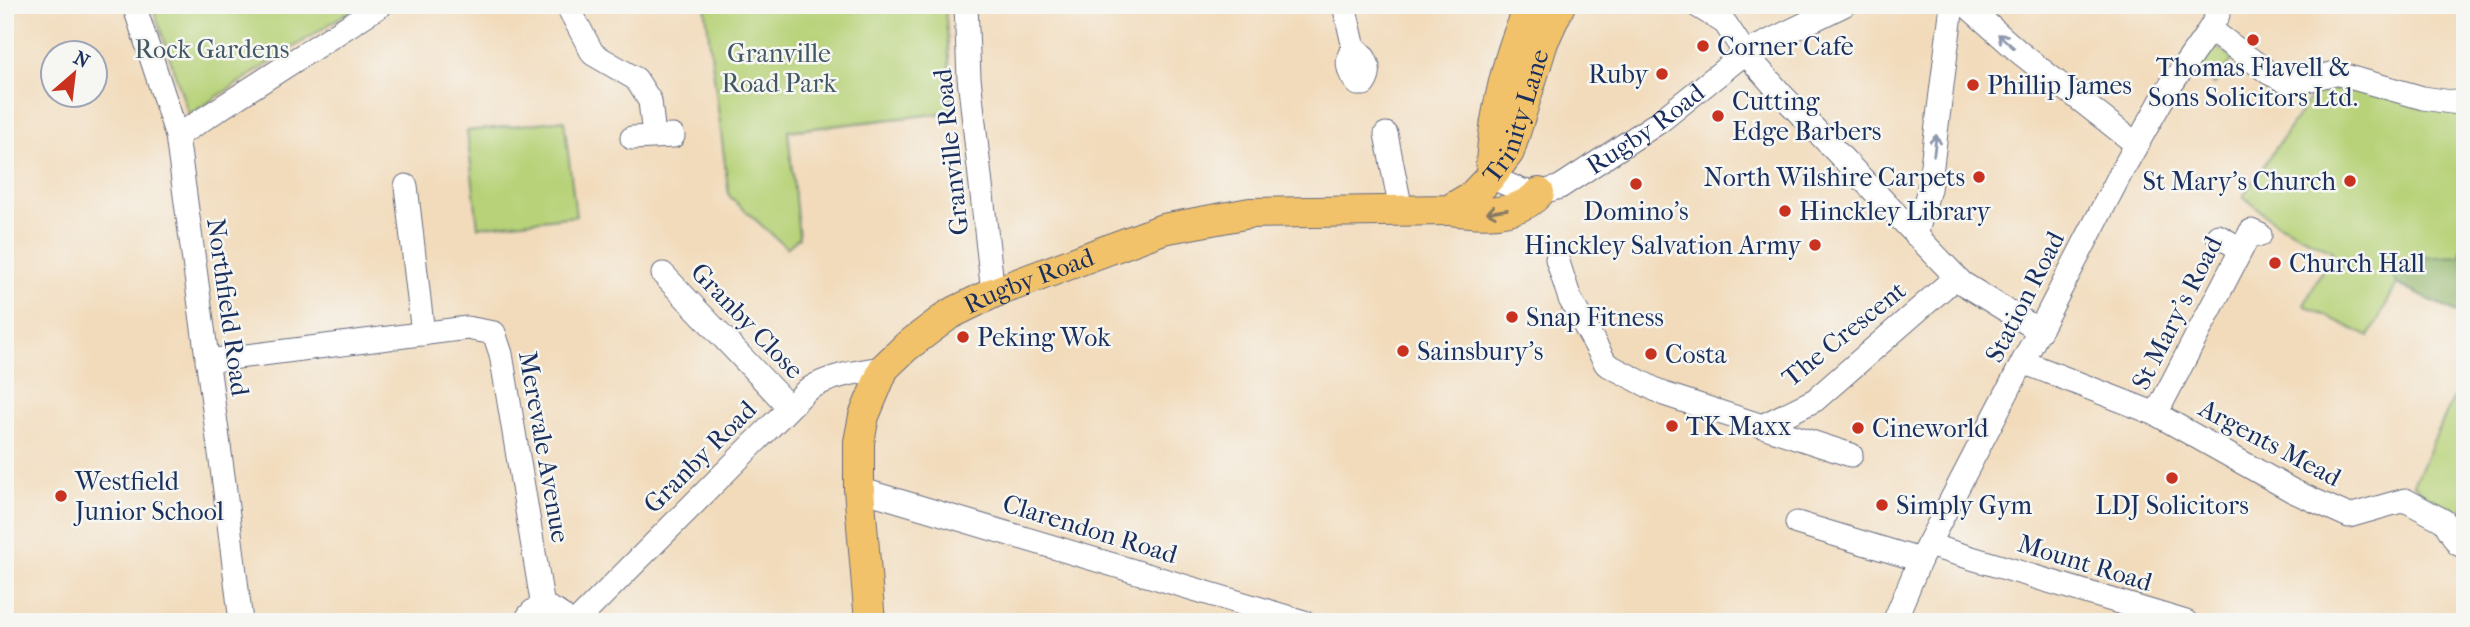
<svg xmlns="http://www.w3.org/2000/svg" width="2470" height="627" font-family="'IM FELL French Canon',serif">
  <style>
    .green { fill: #b7d278; stroke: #69806b; stroke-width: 2 }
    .forest { fill: #91b468; stroke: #567263; stroke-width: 2 }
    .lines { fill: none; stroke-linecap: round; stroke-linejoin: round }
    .minor-casing { stroke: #666b7f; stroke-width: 25 }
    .major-casing { stroke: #666b7f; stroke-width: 32 }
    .minor { stroke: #fff; stroke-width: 23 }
    .major { stroke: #f2c26a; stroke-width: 30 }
    .oneway { stroke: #8d97ae }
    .oneway2 { stroke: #867864 }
    .poi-dot { fill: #c8321e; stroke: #f6f6f2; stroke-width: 2.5 }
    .labels { text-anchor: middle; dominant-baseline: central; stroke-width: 5; stroke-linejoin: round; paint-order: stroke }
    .poi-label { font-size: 26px; fill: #1b2f5e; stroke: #f6f6f2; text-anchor: start }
    .park-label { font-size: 26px; fill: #425864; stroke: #f6f6f2 }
    .street-label { font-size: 26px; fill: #1b2f5e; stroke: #f6f6f2 }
  </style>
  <rect width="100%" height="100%" fill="#f6f6f2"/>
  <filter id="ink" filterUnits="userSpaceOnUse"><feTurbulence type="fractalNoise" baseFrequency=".0143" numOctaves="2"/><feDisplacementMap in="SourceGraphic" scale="14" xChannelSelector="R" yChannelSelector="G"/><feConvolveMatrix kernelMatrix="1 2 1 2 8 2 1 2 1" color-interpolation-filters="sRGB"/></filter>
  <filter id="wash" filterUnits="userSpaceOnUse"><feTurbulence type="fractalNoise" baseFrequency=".00686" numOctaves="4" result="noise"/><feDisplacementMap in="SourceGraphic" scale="28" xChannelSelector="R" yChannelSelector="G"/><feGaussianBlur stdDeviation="1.57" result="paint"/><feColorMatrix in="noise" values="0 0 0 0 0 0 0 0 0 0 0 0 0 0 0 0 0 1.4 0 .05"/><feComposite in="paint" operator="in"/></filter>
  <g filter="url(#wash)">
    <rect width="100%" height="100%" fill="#f2dbbb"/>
    <path class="green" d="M152,5H359L189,115Z
      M705,5H945L953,112L788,131L799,237L787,248L729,196Z
      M2215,45L2233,59L2214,85L2196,70Z
      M2340,84L2465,116V317L2397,284L2369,337L2304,305L2332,251L2274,222L2243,196L2312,95Z
      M564,120L576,216L478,227L467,131Z
      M2465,374V508L2460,511L2430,499L2413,484Z"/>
    <path class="forest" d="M2465,238V317L2397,284L2391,272L2412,258L2460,256Z"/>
  </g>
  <g filter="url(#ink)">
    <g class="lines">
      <defs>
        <g id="minor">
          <path d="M134,5L177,136L224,483L241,622"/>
          <path d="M567,5L593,54L636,79L650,101L654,136"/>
          <path d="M966,5L969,78L993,293"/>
          <path d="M1344,5L1354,48C1344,59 1348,74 1358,84H1364C1373,71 1367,56 1354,48"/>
          <path d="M1696,5L1725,23L1745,53L1783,96L1962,283L2040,331"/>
          <path d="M1966,5L2019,52L2136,144"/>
          <path d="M2206,35L2212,33L2218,35L2269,73L2283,80L2299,82L2335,73L2423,98L2465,104"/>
          <path d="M1386,134L1401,210"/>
          <path d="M177,136L381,5"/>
          <path d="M632,138L673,136"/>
          <path id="s1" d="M1490,177L1523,191L1539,193L1560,187L1659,122L1745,53L1844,5"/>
          <path d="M406,186L423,334"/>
          <path d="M1916,235L1929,189L1952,5"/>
          <path d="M2218,236L2241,249"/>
          <path d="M1557,259L1570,299L1606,364L1664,394L1851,455"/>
          <path d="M663,274L789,407"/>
          <path d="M207,361L467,328L494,333L501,354L543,607"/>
          <path d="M2023,362L2156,414L2293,491L2349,516L2405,500L2444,521L2458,544L2465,547"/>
          <path d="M2156,414L2251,231L2260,235"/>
          <path d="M1762,426L1815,400L1956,277"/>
          <path d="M859,489L1304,622"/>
          <path d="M1797,523L1920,560"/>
          <path d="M1928,545L2186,622"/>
          <path d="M525,622C537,598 554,607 569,622"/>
          <path d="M576,622L807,390C832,375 856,372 884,368"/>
          <path d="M1894,622L1920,560L2124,167L2168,89L2206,35L2218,15V5"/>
        </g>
        <g id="major">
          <path d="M1491,163C1494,117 1509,45 1532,5"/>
          <path d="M1449,210C1478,214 1518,217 1539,193"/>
          <path id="s2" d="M870,622L859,489V442L864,416L884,368L906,347L950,314L993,293L1163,229L1250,213L1449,210L1472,196L1490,177L1509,152L1543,42L1560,5"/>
        </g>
      </defs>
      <use href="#minor" class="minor-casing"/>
      <use href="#major" class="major-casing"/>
      <use href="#minor" class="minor"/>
      <use href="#major" class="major"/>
    </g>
    <defs><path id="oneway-shaft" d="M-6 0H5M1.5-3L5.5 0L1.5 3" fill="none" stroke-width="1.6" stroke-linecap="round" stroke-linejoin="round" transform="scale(1.75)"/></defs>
    <g class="oneway">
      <use href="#oneway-shaft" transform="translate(2006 41) rotate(-139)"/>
      <use href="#oneway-shaft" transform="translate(1935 145) rotate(-83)"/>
    </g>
    <use class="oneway2" href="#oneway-shaft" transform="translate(1497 211) rotate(171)"/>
  </g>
  <g class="poi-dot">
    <circle cx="2253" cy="40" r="7"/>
    <circle cx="1703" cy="46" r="7"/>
    <circle cx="1662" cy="74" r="7"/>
    <circle cx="1973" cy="85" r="7"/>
    <circle cx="1718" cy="116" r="7"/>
    <circle cx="1979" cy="177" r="7"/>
    <circle cx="2350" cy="181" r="7"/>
    <circle cx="1636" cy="184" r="7"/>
    <circle cx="1785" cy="211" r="7"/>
    <circle cx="1815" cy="245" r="7"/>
    <circle cx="2275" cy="263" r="7"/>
    <circle cx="1512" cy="317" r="7"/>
    <circle cx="963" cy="337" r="7"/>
    <circle cx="1403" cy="351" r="7"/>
    <circle cx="1651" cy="354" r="7"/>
    <circle cx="1672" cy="426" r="7"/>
    <circle cx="1858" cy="428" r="7"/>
    <circle cx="2172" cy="478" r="7"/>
    <circle cx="61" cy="496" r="7"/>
    <circle cx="1882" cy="505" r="7"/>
  </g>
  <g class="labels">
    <g class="poi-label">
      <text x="1717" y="46">Corner Cafe</text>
      <text x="2253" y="67" text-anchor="middle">Thomas Flavell &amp;<tspan x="2253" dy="30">Sons Solicitors Ltd.</tspan></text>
      <text x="1648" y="74" text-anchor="end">Ruby</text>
      <text x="1987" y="85">Phillip James</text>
      <text x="1732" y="101">Cutting<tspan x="1732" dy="30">Edge Barbers</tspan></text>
      <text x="1965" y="177" text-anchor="end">North Wilshire Carpets</text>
      <text x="2336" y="181" text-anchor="end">St Mary's Church</text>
      <text x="1636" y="211" text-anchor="middle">Domino's</text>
      <text x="1799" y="211">Hinckley Library</text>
      <text x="1801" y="245" text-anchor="end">Hinckley Salvation Army</text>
      <text x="2289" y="263">Church Hall</text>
      <text x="1526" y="317">Snap Fitness</text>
      <text x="977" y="337">Peking Wok</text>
      <text x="1417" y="351">Sainsbury's</text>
      <text x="1665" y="354">Costa</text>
      <text x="1686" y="426">TK Maxx</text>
      <text x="1872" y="428">Cineworld</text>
      <text x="75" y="481">Westfield<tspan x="75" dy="30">Junior School</tspan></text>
      <text x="1896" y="505">Simply Gym</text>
      <text x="2172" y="505" text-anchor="middle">LDJ Solicitors</text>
    </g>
    <g class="park-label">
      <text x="212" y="49">Rock Gardens</text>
      <text x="779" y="53">Granville<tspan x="779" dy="30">Road Park</tspan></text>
    </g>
    <g class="street-label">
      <text stroke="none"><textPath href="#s2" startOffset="982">Trinity Lane</textPath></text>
      <text stroke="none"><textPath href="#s1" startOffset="177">Rugby Road</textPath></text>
      <text transform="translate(951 152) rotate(-96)">Granville Road</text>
      <text stroke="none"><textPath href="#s2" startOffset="430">Rugby Road</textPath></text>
      <text transform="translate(2025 297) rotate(-63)">Station Road</text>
      <text transform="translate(228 307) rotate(82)">Northfield Road</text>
      <text transform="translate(2177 313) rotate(-63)">St Mary's Road</text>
      <text transform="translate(747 321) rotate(46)">Granby Close</text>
      <text transform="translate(1844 334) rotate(-39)">The Crescent</text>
      <text transform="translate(2270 443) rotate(28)">Argents Mead</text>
      <text transform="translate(544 447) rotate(80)">Merevale Avenue</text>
      <text transform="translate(700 457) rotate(-45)">Granby Road</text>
      <text transform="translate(1090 529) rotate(17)">Clarendon Road</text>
      <text transform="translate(2085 563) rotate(17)">Mount Road</text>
    </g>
  </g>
  <rect width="2470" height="627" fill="none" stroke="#f6f6f2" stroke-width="28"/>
  <g transform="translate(74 74) rotate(28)"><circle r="33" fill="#f6f6f2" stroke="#9ea6b7" stroke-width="2"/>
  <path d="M0-5L12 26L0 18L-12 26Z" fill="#c8321e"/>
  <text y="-10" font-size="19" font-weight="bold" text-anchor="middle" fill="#1b2f5e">N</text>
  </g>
</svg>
